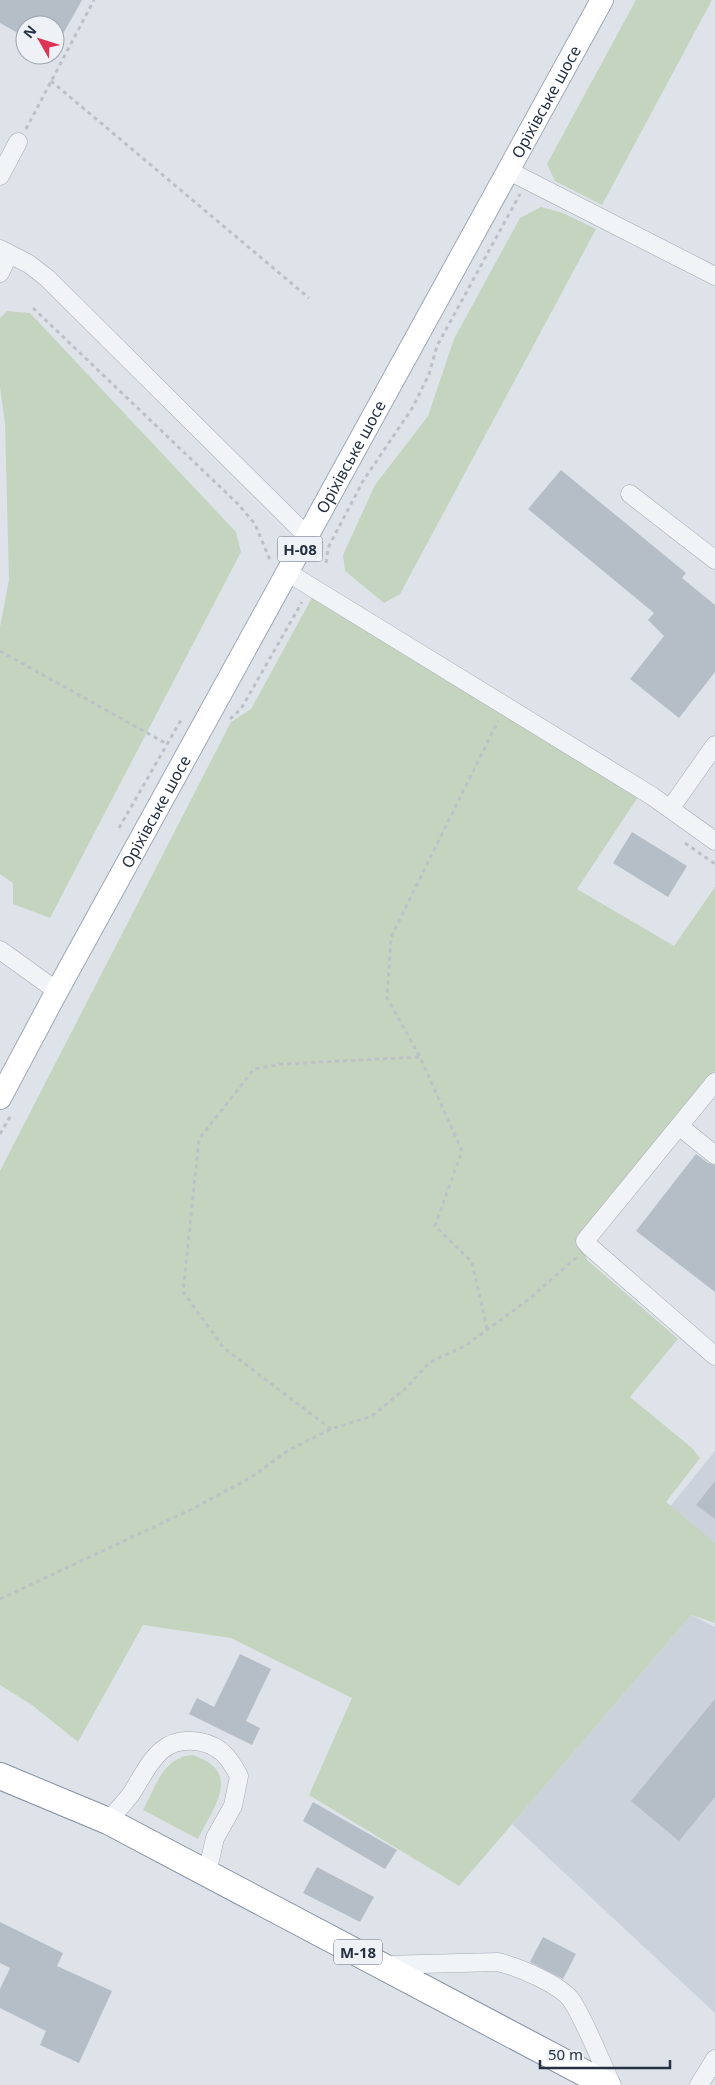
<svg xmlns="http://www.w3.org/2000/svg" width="715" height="2085" font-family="'Noto Sans',sans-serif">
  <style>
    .built { fill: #ccd2dc }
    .green { fill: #c5d4be }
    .building { fill: #b5bdc7 }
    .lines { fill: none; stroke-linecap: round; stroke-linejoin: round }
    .minor-casing { stroke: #a3aab4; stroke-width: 19 }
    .major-casing { stroke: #9ca8b7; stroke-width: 24 }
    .highway-casing { stroke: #8491a2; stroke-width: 28 }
    .path { stroke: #bcc1c8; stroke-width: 3; stroke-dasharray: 4 4; stroke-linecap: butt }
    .minor { stroke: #f1f4f7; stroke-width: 18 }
    .major { stroke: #fff; stroke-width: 22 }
    .highway { stroke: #fff; stroke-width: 26 }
    .labels { text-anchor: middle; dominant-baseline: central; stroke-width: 4.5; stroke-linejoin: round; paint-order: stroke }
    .shield { fill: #eef2f7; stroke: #616b78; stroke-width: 1 }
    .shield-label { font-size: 15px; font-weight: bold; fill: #253142 }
    .street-label { font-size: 16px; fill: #253142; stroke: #eef2f7 }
  </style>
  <rect width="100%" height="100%" fill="#dee3ea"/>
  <path class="built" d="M715,1451V1572L656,1524Z
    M691,1615L715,1627V2013L512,1824Z"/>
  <path class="green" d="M636,0H712L602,205L555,181L547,164Z
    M541,207L563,213L596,229L400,594L384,603L345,571L343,555L375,485L428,416L454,339L520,218Z
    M7,311L30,313L236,532L241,552L50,918L13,904V883L0,874V627L9,580L5,424L0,387V318Z
    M313,596L638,797L577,889L674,946L715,887V1071L579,1236L587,1260L678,1339L630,1397L692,1448L700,1458L666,1502L715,1543V1623L691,1615L459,1886L309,1795L352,1698L231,1638L143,1625L78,1742L32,1705L0,1685V1171L231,722L251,709Z
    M193,1755C243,1772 214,1806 198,1839L143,1810C156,1786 163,1757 193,1755Z"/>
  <path class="building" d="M0,0H82L55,48V25H25V37L0,23Z
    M561,470L686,573L682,578L715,605V672L679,718L630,679L664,636L648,620L654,613L528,509Z
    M632,832L687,866L668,897L613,863Z
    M696,1154L708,1163L715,1165V1292L636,1231Z
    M715,1481V1519L696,1505Z
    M240,1654L271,1669L246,1721L260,1728L252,1745L189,1714L197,1698L214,1707Z
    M715,1699V1797L679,1841L631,1801Z
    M313,1802L397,1850L385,1869L303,1821Z
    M317,1867L374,1897L360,1922L303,1893Z
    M0,1922L63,1953L57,1966L112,1991L79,2063L40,2045L46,2031L0,2008V1989L10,1968L0,1963Z
    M543,1937L576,1954L563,1979L530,1962Z"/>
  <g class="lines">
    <defs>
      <path id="minor" d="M509,171L715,276
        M0,176L18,142
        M0,249L29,264L47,278L307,536
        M0,273L9,254
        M630,494L715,560
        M287,572L652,796L715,841
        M670,809L715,745
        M0,950L57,991
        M715,1082L585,1241L589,1246L715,1356
        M679,1126L715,1155
        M108,1821C116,1811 126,1802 133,1791C150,1763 162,1734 201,1742C221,1746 230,1759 239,1776L233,1806L215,1838L207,1873
        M384,1965L498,1962C518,1967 560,1984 572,2001C588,2027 599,2058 612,2085
        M699,2085L715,2059"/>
      <g id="major">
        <path id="s1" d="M0,1098L57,991L602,0"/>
      </g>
      <path id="highway" d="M0,1776L108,1821L607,2085"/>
    </defs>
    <use href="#minor" class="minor-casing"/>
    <use href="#major" class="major-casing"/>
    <use href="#highway" class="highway-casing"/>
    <path class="path" d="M51,81L309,298
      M26,129L94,0
      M33,308L238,504L255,524L270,560L269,562
      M326,563L328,548L363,481L413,407L429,374L437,346L520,194
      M0,651L167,744
      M230,719L241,709L302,602
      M119,828L181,720
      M685,843L715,864
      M0,1134L11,1115
      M487,1329L472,1262L435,1226L462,1151L420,1057L387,998L391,937L498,721
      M331,1429L224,1348L183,1292L199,1139L254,1069L282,1064L420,1057
      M0,1599L190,1510L250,1478L289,1450L331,1429L372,1416L405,1389L430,1362L465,1346L529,1299L577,1257"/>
    <use href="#minor" class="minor"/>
    <use href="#major" class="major"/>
    <use href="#highway" class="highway"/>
  </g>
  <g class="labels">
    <g class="shield">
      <rect x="277.5" y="536.5" width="45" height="25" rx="4"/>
      <rect x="334" y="1939.5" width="48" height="25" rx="4"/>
    </g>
    <g class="shield-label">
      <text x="300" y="549">Н-08</text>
      <text x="358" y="1952">М-18</text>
    </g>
    <g class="street-label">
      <text stroke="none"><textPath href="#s1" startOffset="1136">Оріхівське шосе</textPath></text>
      <text stroke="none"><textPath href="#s1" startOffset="731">Оріхівське шосе</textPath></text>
      <text stroke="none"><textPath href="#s1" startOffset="326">Оріхівське шосе</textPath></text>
    </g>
  </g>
  <g transform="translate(40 40) rotate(309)"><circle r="24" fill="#eef2f7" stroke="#9ea5af"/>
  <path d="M0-4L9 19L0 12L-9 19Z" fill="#dd3456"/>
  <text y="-8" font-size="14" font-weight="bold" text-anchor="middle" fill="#253142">N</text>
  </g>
  <path d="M540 2060v8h130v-8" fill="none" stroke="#253142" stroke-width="2.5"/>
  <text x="548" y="2060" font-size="15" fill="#253142" stroke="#eef2f7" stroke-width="4" paint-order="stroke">50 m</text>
</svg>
